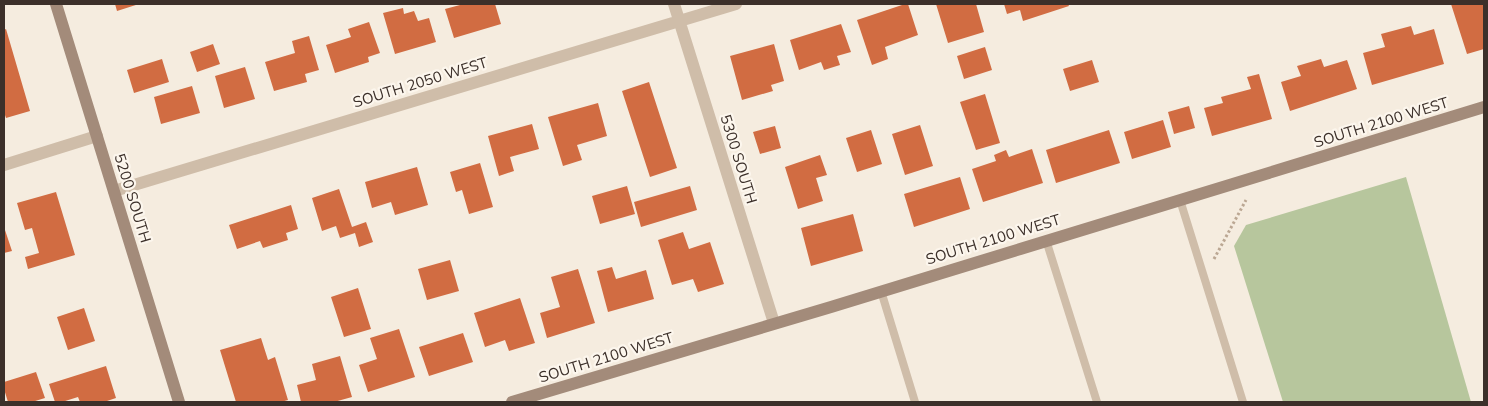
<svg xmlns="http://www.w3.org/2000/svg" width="1488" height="406" font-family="Mulish,sans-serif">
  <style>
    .green { fill: #b7c69d }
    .building { fill: #d16c42 }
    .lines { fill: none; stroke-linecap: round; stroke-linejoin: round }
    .path { stroke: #bba793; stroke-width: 3; stroke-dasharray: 2.5 2.5; stroke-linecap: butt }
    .lane { stroke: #cfbda9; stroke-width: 8 }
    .street { stroke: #cfbda9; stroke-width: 12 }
    .secondary { stroke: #a38b7a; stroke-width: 12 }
    .labels { text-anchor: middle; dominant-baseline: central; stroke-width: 4.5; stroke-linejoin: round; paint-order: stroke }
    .street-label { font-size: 15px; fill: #3c302a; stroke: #fcf6ed }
  </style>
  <rect width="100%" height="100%" fill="#f5ecdf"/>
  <path class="green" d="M1406,177L1471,402H1283L1234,246L1246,225Z"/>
  <path class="building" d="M115,4H139L117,11Z
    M459,4H495L501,24L454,38L445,9L460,5Z
    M905,4H908L918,35L885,47L888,59L872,65L857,20Z
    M936,4H976L984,32L948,43Z
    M1004,4H1068L1069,6L1023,21L1020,10L1007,14Z
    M1451,4H1484V49L1467,54Z
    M403,8L404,14L414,11L418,21L429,18L436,42L395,54L383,13Z
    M369,22L380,53L368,57L369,62L335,73L326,45L351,37L348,29Z
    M841,24L851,52L837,56L840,65L824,70L821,62L799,70L790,40Z
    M1411,26L1414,35L1434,29L1444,64L1372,85L1363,53L1385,47L1381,34Z
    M6,29L30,111L6,118L4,112V30Z
    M309,36L319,70L305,74L307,82L274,91L265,62L295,53L292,41Z
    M213,44L220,64L197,72L190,52Z
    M774,44L784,81L771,85L773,91L742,100L730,56Z
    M985,47L992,70L964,79L957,56Z
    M162,59L169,82L134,93L127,70Z
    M1321,59L1324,67L1347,60L1357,89L1290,111L1281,82L1301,76L1297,66Z
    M1092,60L1099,82L1070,91L1063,69Z
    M245,67L255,99L224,108L215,76Z
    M1259,74L1272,119L1212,136L1204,108L1223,103L1221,97L1251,89L1247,77Z
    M649,82L677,168L650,177L622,91Z
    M192,86L200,113L161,124L154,97Z
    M985,94L1000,143L976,150L960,102Z
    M598,103L607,136L577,145L582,160L563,166L548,117Z
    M1189,106L1195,128L1174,134L1168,112Z
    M1163,120L1171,147L1132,159L1124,132Z
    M532,124L539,149L510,157L514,171L499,176L488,136Z
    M920,125L933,166L905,175L892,134Z
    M775,126L781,148L760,154L753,132Z
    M871,130L882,164L857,172L846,138Z
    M1109,130L1120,163L1056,183L1046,150Z
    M1032,149L1043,183L983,202L972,169L996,161L994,155L1006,150L1009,157Z
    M820,155L827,175L816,178L823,201L798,209L785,167Z
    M480,163L493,207L469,214L462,190L456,192L450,172Z
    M417,167L428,205L395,215L391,202L372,208L365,182Z
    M960,177L970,209L914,227L904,194Z
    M627,186L635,214L600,224L592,196Z
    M690,186L697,210L641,227L634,202Z
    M339,189L352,227L366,222L373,242L359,247L355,233L340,238L336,226L322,231L312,198Z
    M56,192L75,255L28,269L25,257L39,253L32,228L25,230L17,203Z
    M291,205L298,229L286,233L288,240L263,248L260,241L237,249L229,225Z
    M853,214L863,251L811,266L801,228Z
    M4,227L12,251L4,253Z
    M683,232L689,249L710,242L724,284L698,292L693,279L672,285L658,240Z
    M450,260L459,291L427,300L418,269Z
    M612,267L616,279L646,270L654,299L608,312L597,271Z
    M578,269L595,323L547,338L540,313L560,307L551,277Z
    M358,288L371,329L344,337L331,297Z
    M520,298L535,343L509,351L505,340L485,347L474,313Z
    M84,308L95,341L68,350L57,317Z
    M399,329L415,377L368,392L359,365L377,359L370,338Z
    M463,333L473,362L429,376L419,347Z
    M261,338L268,360L275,357L288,400L281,402H236L220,350Z
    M340,356L352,397L334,402H301L297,385L316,380L312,364Z
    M106,366L116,398L104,402H80L78,397L62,402H55L49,384Z
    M36,372L45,398L32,402H8L4,389V382Z"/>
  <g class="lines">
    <path class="path" d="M1214,259L1246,200"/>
    <path class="lane" d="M1180,200L1243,402
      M1046,240L1097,402
      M881,291L915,402"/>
    <path class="street" d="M674,4L774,323
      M4,165L97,136
      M114,191L736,4"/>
    <path class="secondary" d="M56,4L179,402
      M512,402L831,307L1484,107"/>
  </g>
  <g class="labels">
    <g class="street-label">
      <text transform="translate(420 82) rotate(-17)">SOUTH 2050 WEST</text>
      <text transform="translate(1381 122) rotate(-17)">SOUTH 2100 WEST</text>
      <text transform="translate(739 159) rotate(73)">5300 SOUTH</text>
      <text transform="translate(133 198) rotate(73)">5200 SOUTH</text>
      <text transform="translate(993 239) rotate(-17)">SOUTH 2100 WEST</text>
      <text transform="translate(606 357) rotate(-17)">SOUTH 2100 WEST</text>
    </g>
  </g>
  <rect width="1488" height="406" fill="none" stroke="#3c302a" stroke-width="10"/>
</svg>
